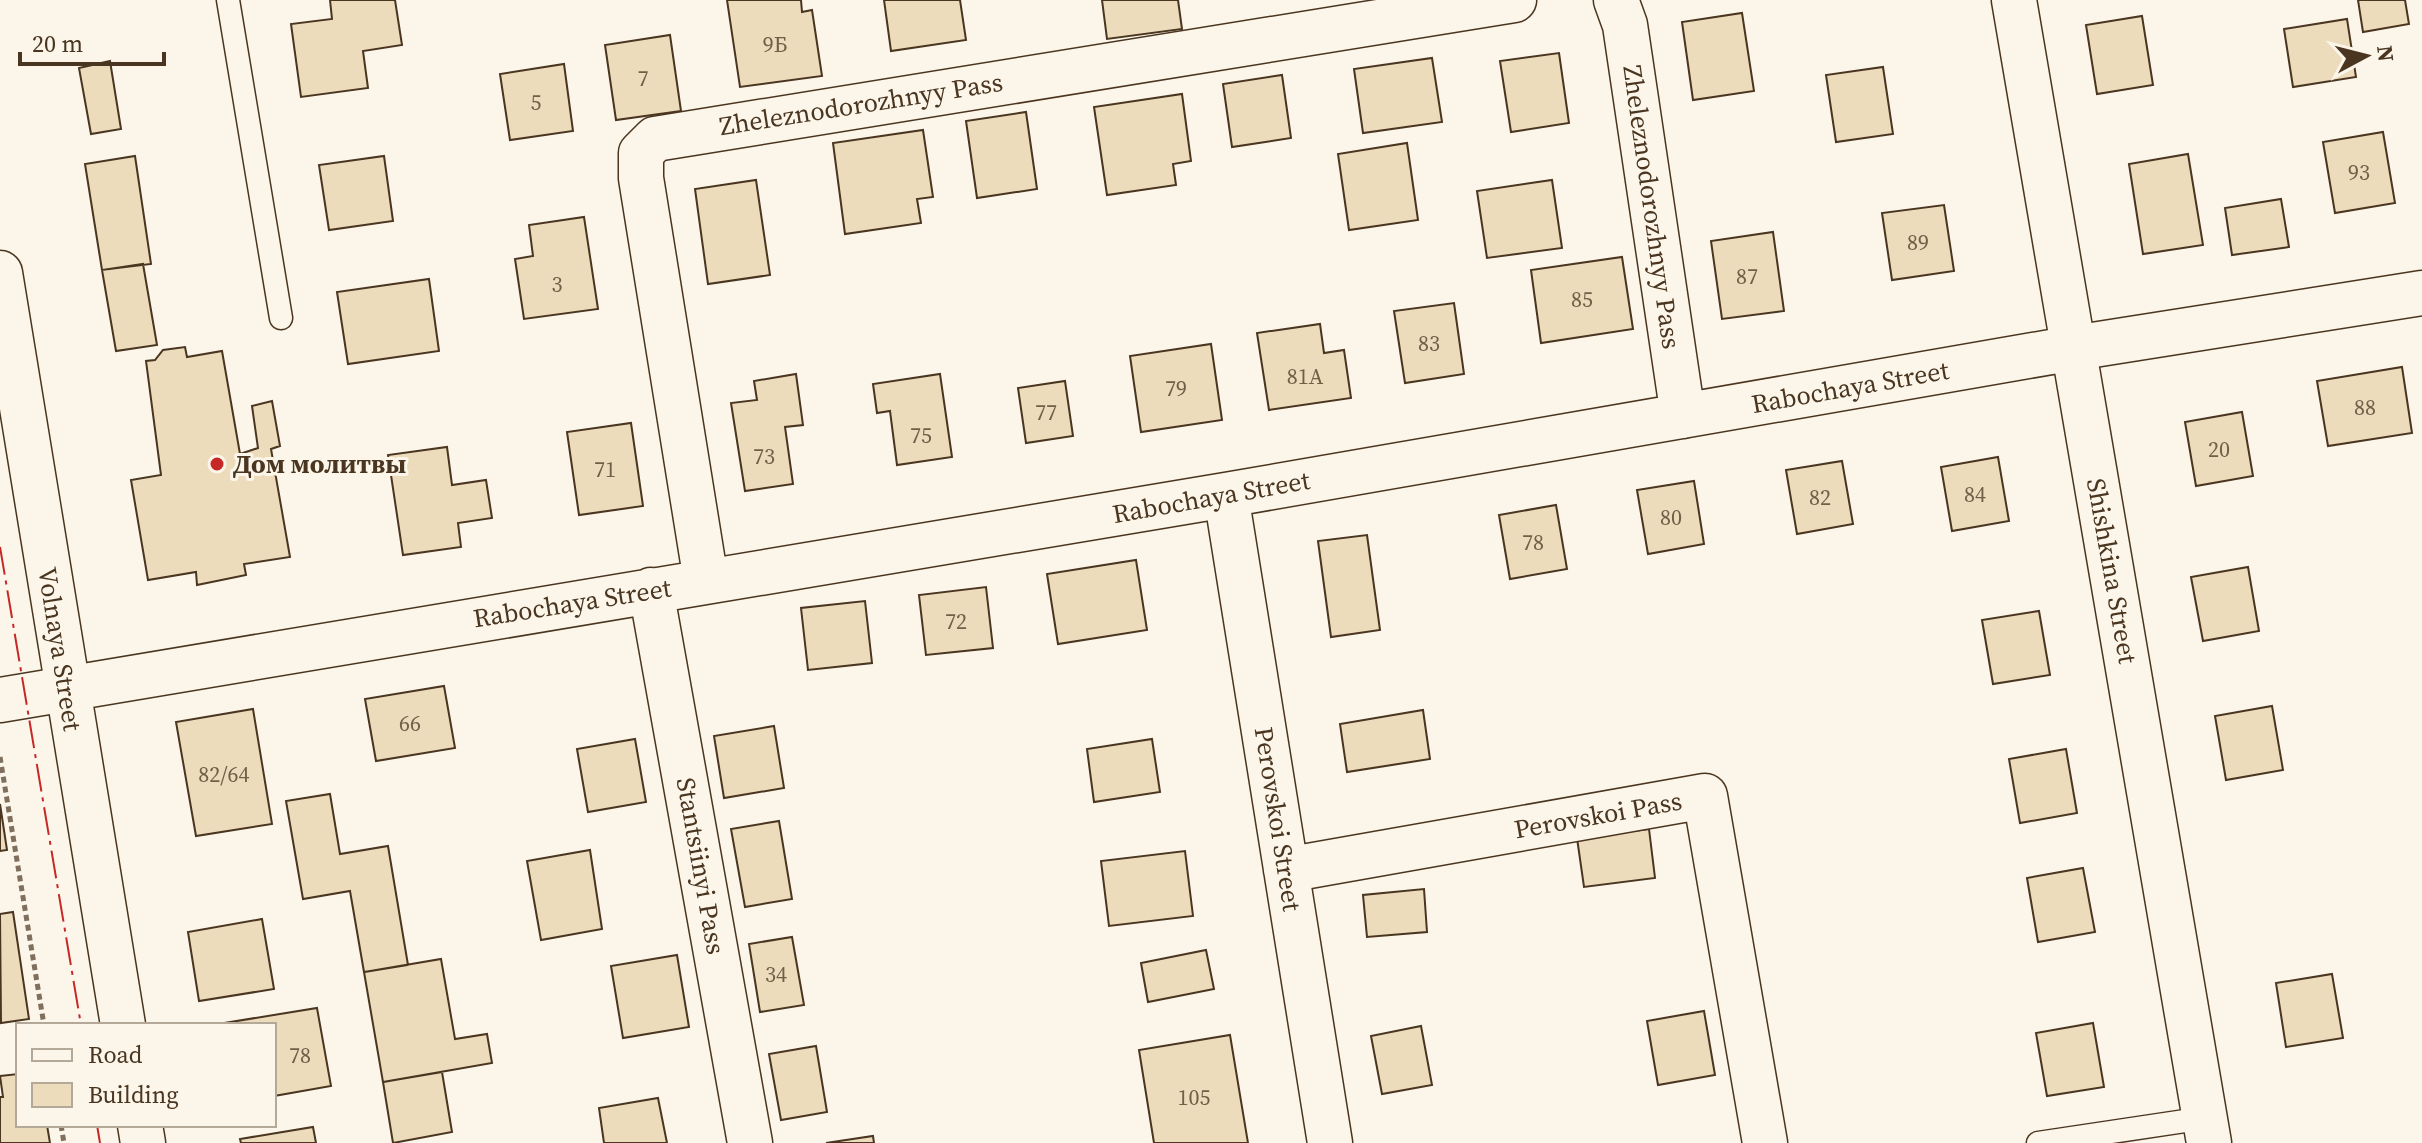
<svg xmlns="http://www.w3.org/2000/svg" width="2422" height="1143" font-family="'Source Serif 4',serif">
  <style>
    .building { fill: #ecdcbc; stroke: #4a3520; stroke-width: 2 }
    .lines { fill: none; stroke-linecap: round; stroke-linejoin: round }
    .service-casing { stroke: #4a3520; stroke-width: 25 }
    .minor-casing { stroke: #4a3520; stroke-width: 47 }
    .tertiary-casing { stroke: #4a3520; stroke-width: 47 }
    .path { stroke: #7f6f5c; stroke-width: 5; stroke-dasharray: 6 4; stroke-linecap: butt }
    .service { stroke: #fbf6e9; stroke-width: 22 }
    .minor { stroke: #fbf6e9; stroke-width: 44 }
    .tertiary { stroke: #fbf6e9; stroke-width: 44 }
    .power { stroke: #c62828; stroke-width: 2; stroke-dasharray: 28 6 4 6; stroke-linecap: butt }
    .poi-dot { fill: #c62828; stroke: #fbf6e9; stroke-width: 3 }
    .labels { text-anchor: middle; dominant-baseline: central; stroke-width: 6; stroke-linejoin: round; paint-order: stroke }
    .number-label { font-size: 22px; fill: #725f47 }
    .street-label { font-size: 26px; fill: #4a3520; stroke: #fbf6e9 }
    .poi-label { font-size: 26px; font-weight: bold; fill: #4a3520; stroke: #fbf6e9; text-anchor: start }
  </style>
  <rect width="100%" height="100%" fill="#fbf6e9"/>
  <path class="building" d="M330,0H395L402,45L363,51L368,88L301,97L291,24L332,19Z
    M727,0H801L802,12L812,10L822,76L740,87Z
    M884,0H960L966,40L891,51Z
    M1102,0H1178L1182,29L1107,39Z
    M2358,0H2405L2409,24L2363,32Z
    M1742,13L1754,91L1693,100L1682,22Z
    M2142,16L2153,85L2097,94L2086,25Z
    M2347,19L2356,77L2293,87L2284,29Z
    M670,35L681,111L616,120L605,45Z
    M1559,53L1569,123L1511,132L1500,61Z
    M1432,58L1442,122L1363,133L1354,69Z
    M110,61L121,129L91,134L79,68Z
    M564,64L573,131L510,140L500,74Z
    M1883,67L1893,134L1836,142L1826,75Z
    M1282,75L1291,138L1232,147L1223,84Z
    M1182,94L1191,161L1173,164L1176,185L1107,195L1094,107Z
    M1026,112L1037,189L977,198L966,121Z
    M923,130L933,197L917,199L921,223L845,234L833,143Z
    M2383,132L2395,203L2335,213L2323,142Z
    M1407,143L1418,220L1349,230L1338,154Z
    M2188,154L2203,245L2143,254L2129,164Z
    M135,156L151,264L102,270L85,164Z
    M384,156L393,221L329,230L319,165Z
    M756,180L770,275L708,284L695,189Z
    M1552,180L1562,248L1487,258L1477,191Z
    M2281,199L2289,247L2232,255L2225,208Z
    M1944,205L1954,271L1892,280L1882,213Z
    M584,217L598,309L524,319L515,259L533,256L529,225Z
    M1773,232L1784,311L1722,319L1711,241Z
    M1622,257L1633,329L1541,343L1531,270Z
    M143,264L157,345L116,351L102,270Z
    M429,279L439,351L348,364L337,292Z
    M1454,303L1464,374L1405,383L1394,311Z
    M1320,324L1324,353L1344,350L1351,398L1269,410L1257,333Z
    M1211,344L1222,420L1141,432L1130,356Z
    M185,347L187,357L222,351L240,454L258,448L252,406L272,401L280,446L271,449L290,557L244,564L246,575L197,585L196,572L148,580L131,480L161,475L146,361L155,360L163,350Z
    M2402,367L2412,433L2328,446L2317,381Z
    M796,374L803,425L785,427L793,484L745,491L731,403L757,400L754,381Z
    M940,374L952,457L897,465L890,411L877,413L873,384Z
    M1065,381L1073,436L1026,443L1018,388Z
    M2242,412L2253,476L2196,486L2185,422Z
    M631,423L643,506L579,515L567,432Z
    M447,447L452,485L486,480L492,518L458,523L461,547L403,555L388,455Z
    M1998,457L2009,521L1952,531L1941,467Z
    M1842,461L1853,524L1797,534L1786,470Z
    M1694,481L1704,544L1648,554L1637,490Z
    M1556,505L1567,569L1510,579L1499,515Z
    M1367,535L1380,630L1331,637L1318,541Z
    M1136,560L1147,630L1058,644L1047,574Z
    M2248,567L2259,631L2203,641L2191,577Z
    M986,587L993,648L926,655L919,595Z
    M865,601L872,663L808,670L801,608Z
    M2039,611L2050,675L1993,684L1982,620Z
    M444,686L455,748L376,761L365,699Z
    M2272,706L2283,770L2226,780L2215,716Z
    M253,709L272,824L196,836L176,722Z
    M1423,710L1430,759L1347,772L1340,724Z
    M774,726L784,788L724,798L714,736Z
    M635,739L646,802L588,812L577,749Z
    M1152,739L1160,792L1094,802L1087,749Z
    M2066,749L2077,813L2020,823L2009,759Z
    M330,794L340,854L388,846L408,965L364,972L350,891L303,899L286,801Z
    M0,804L7,850L0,851Z
    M779,821L792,899L745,907L731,829Z
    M1649,829L1655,878L1584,887L1577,838Z
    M590,850L602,929L541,940L527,861Z
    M1185,851L1193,916L1109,926L1101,861Z
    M2083,868L2095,932L2038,942L2027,878Z
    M1424,889L1427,932L1367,937L1363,895Z
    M13,912L29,1019L1,1023L0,914Z
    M262,919L274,989L199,1001L188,932Z
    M792,937L804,1005L760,1012L749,944Z
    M1206,950L1214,989L1148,1002L1141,963Z
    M677,955L689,1027L623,1038L611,966Z
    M441,959L455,1039L487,1034L492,1063L383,1082L364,972Z
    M2332,974L2343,1038L2286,1047L2276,983Z
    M317,1008L331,1086L274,1096V1025H212Z
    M1704,1011L1715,1075L1658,1085L1647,1021Z
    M2093,1023L2104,1087L2047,1096L2036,1033Z
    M1421,1026L1432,1085L1382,1094L1371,1036Z
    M1230,1035L1248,1143H1154L1139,1050Z
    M816,1046L827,1112L781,1120L769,1054Z
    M442,1072L452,1132L393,1143L383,1082Z
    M18,1074V1125H47L50,1143H0V1097H3L0,1076Z
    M658,1098L667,1143H604L599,1108Z
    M313,1127L316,1143H241L240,1139Z
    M873,1136L874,1143H826Z"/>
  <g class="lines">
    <defs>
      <path id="service" d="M228,0L281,318
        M2038,1143L2205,1118"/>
      <path id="minor" d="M1616,0L1625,25L1683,416
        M2014,0L2209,1143
        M1226,495L1330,1143
        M706,581L641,178V153L655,139L1514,0
        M651,590L750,1143
        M0,700L1226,495L2074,348L2422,293
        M1286,870L1705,796L1765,1143"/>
      <path id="tertiary" d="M0,273L123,1025
        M140,1125L143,1143"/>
    </defs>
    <use href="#service" class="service-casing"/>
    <use href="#minor" class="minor-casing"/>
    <use href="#tertiary" class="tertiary-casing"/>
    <path class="path" d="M0,757L44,1025
      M61,1125L64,1143"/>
    <use href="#service" class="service"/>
    <use href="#minor" class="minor"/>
    <use href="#tertiary" class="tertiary"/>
    <path class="power" d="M0,547L81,1025
      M97,1125L100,1143"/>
  </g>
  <circle class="poi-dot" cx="217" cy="464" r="8"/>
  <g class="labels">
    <g class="number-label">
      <text x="775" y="44">9Б</text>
      <text x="643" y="78">7</text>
      <text x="536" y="102">5</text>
      <text x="2359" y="172">93</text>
      <text x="1918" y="242">89</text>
      <text x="1747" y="276">87</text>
      <text x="557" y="284">3</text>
      <text x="1582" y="299">85</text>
      <text x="1429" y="343">83</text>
      <text x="1305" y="376">81А</text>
      <text x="1176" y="388">79</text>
      <text x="2365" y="407">88</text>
      <text x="1046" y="412">77</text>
      <text x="921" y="435">75</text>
      <text x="2219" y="449">20</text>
      <text x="764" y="456">73</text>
      <text x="605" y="469">71</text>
      <text x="1975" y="494">84</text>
      <text x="1820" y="497">82</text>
      <text x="1671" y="517">80</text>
      <text x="1533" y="542">78</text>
      <text x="956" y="621">72</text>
      <text x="410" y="723">66</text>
      <text x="224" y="774">82/64</text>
      <text x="776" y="974">34</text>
      <text x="300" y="1055">78</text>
      <text x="1194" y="1097">105</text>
    </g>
    <g class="street-label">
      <text transform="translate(861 104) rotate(-9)">Zheleznodorozhnyy Pass</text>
      <text transform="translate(1652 207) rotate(82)">Zheleznodorozhnyy Pass</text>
      <text transform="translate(1850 387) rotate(-10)">Rabochaya Street</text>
      <text transform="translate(1211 497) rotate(-10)">Rabochaya Street</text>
      <text transform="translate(2112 571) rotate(80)">Shishkina Street</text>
      <text transform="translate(572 603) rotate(-9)">Rabochaya Street</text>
      <text transform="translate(60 649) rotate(81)">Volnaya Street</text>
      <text transform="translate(1598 815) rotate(-10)">Perovskoi Pass</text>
      <text transform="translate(1278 819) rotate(81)">Perovskoi Street</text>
      <text transform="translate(701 866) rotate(80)">Stantsiinyi Pass</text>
    </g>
    <g class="poi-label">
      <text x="233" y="464">Дом молитвы</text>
    </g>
  </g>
  <rect x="16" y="1023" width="260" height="104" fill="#fbf6e9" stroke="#b4a999" stroke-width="2"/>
  <rect x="32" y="1049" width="40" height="12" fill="#fbf6e9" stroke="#b4a999" stroke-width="2"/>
  <text x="88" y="1063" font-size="24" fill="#4a3520">Road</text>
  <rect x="32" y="1083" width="40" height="24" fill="#ecdcbc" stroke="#b4a999" stroke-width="2"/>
  <text x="88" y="1103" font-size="24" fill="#4a3520">Building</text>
  <g transform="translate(2366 56) rotate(83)" stroke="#fbf6e9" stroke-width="6" paint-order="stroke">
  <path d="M0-6L14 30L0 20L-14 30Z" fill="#4a3520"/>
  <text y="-12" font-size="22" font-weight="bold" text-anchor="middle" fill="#4a3520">N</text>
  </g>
  <path d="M20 52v12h144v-12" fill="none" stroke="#4a3520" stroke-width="4"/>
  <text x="32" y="52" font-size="24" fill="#4a3520" stroke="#fbf6e9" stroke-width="6" paint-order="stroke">20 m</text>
</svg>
